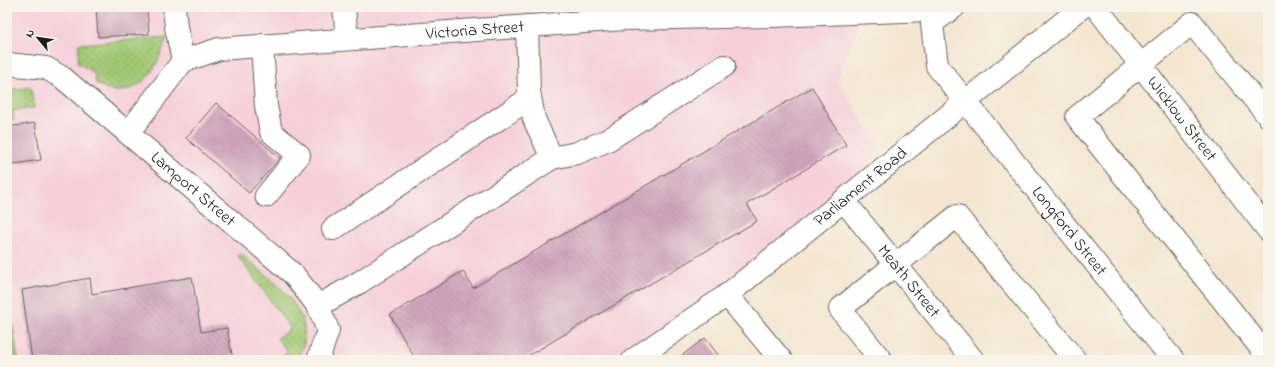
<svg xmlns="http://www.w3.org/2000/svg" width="1275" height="367" font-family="'Indie Flower',sans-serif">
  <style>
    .built { fill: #f6cfd9 }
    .grass { fill: url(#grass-dots); stroke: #5e7248 }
    .building { fill: url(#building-back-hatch) }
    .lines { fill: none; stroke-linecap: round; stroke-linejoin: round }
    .minor-casing { stroke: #68635b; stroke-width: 24 }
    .minor { stroke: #fff; stroke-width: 22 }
    .labels { text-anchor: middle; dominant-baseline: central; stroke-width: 4; stroke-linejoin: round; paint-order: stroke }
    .street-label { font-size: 17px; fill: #1c1c1c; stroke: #f7f3e8 }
  </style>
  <defs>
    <pattern id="grass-dots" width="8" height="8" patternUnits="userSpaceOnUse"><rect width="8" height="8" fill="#a1c873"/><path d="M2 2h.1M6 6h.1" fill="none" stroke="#8aab63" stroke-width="1.8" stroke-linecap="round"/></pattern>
    <pattern id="building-back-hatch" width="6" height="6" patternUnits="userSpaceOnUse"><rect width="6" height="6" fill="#d0a5be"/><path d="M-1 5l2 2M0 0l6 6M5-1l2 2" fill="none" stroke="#b28da3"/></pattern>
  </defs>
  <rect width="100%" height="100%" fill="#f7f3e8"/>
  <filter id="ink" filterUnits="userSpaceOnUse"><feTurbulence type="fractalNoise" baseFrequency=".025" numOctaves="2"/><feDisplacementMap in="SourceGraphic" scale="8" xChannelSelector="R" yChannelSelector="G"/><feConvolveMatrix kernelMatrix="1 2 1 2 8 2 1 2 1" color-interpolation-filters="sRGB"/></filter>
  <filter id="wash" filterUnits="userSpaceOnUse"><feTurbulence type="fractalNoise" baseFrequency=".012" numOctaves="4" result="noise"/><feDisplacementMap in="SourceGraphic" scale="16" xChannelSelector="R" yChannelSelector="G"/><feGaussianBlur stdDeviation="0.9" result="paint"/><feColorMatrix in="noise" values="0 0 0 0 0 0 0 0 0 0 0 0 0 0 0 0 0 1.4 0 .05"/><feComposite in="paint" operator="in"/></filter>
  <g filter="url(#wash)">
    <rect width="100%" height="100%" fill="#f4e6d0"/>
    <path class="built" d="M7,7H930L863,13L837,80L879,145L844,201L633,360H7Z"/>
    <path class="grass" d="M167,37C158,63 148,91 116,91C110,91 102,86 96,84L94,73L78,63L79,44Z
      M31,87L34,108L13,111L14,120L7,121V93L9,90Z
      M240,253C265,276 311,303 304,343C303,348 299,355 297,360H276L288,352L277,338L291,329L238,256Z
      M7,288L18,360H7Z"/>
    <g id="blocks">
      <path class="building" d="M96,7H147L149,34L98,37Z
        M812,87L846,145L747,204L757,221L521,360H416L390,315L463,271L473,288Z
        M216,103L280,158L249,193L186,138Z
        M35,123L41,160L7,165V127Z
        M192,277L201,332L227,328L233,360H32L22,290L90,278L92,294Z
        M705,338L722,360H676Z"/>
    </g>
  </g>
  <g filter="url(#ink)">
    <use href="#blocks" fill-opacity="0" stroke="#68635b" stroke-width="1"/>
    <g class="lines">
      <defs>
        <g id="minor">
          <path d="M174,7L176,27L183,61"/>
          <path d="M344,7L347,39"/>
          <path id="s1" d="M930,7L937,66L1173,360"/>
          <path id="s2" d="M1096,7L1268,230"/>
          <path d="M932,23L954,7"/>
          <path d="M262,45L266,106L271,132L299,155L266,196"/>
          <path id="s3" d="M7,64L46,68L63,78L293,274L318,306L328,330L318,360"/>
          <path d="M1268,116L1192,23L1077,117L1268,357"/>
          <path id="s4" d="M128,133L183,61L219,49L625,19L772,16L930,10"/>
          <path d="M552,158L577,153L608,140L724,66"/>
          <path id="s5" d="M844,201L973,360"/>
          <path d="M333,229L530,98"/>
          <path d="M727,295L781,360"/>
          <path d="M318,306L360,282L552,158L534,119L529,91L527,26"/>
          <path id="s6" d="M633,360L727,295L1082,7"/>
          <path d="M881,360L840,309L957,216L1075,360"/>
        </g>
      </defs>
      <use href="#minor" class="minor-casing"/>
      <use href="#minor" class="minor"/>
    </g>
  </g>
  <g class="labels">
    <g class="street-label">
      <text stroke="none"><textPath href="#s4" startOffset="385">Victoria Street</textPath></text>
      <text stroke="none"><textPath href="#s2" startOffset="141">Wicklow Street</textPath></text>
      <text stroke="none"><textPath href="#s6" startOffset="286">Parliament Road</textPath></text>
      <text stroke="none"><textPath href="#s3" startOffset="230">Lamport Street</textPath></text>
      <text stroke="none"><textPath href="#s1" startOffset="271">Longford Street</textPath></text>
      <text stroke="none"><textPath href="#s5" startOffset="103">Meath Street</textPath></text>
    </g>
  </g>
  <rect width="1275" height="367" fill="none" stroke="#f7f3e8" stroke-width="24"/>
  <g transform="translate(38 38) rotate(299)" stroke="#f7f3e8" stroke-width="3" paint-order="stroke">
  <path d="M0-3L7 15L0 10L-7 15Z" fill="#1c1c1c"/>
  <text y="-6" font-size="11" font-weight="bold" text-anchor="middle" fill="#1c1c1c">N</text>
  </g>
</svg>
